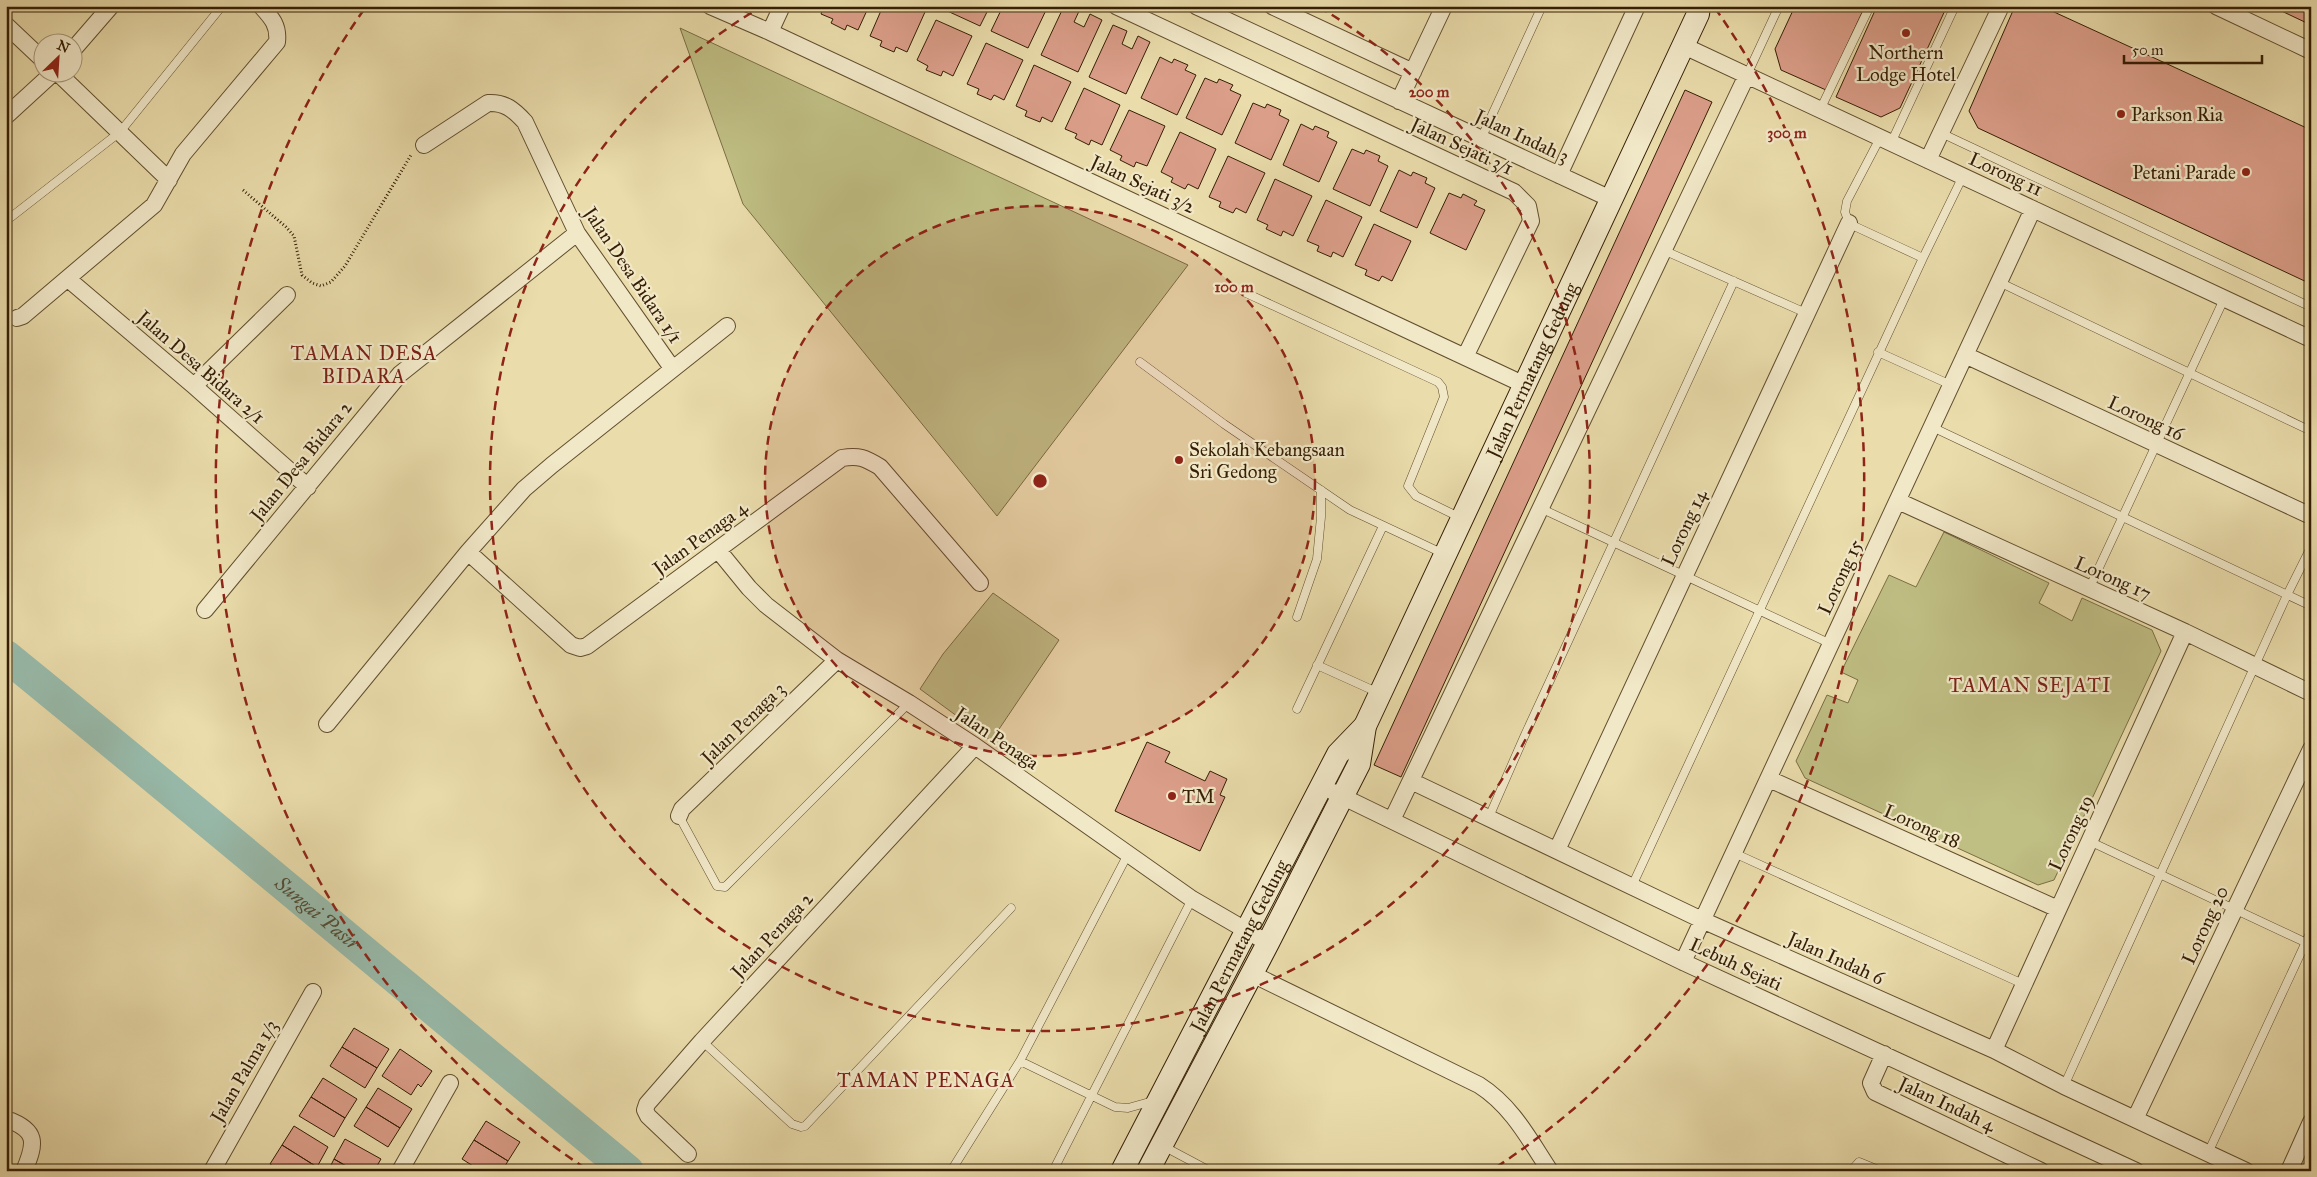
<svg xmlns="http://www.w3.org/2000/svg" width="2317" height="1177" font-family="'IM FELL Great Primer',serif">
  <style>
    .green { fill: #bfbe83; stroke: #7a6e44 }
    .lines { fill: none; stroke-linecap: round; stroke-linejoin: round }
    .river { stroke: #98bbab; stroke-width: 32 }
    .building { fill: #db9e89; stroke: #351e05 }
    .service-casing { stroke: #624e2e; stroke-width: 9 }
    .minor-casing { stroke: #624e2e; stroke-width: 18 }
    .secondary-casing { stroke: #351e05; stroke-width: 24 }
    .path { stroke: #351e05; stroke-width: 3; stroke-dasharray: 1 2.5; stroke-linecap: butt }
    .service { stroke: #f1e8c8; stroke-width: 8 }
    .minor { stroke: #f1e8c8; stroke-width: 16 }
    .secondary { stroke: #f1e8c8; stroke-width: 22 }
    .ring { fill: none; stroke: #8f2418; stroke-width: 2.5; stroke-dasharray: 9 6 }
    .poi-dot { fill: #8f2418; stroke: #f1e8c8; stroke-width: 2 }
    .labels { text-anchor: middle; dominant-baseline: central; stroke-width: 4.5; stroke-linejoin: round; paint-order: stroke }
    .poi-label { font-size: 19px; fill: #351e05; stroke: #f1e8c8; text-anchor: start }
    .street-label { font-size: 19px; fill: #351e05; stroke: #f1e8c8 }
    .neighbourhood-label { font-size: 20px; letter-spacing: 1px; fill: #7a1f14; stroke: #f1e8c8 }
    .water-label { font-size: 20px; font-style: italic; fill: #534d37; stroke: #f1e8c8 }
    .centre { fill: #8f2418; stroke: #f1e8c8; stroke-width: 2.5 }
    .ring-label { font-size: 15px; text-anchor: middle; font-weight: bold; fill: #8f2418; stroke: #f1e8c8; stroke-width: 4.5; stroke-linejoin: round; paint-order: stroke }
  </style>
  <rect width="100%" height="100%" fill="#eadcab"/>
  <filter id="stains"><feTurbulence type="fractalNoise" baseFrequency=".004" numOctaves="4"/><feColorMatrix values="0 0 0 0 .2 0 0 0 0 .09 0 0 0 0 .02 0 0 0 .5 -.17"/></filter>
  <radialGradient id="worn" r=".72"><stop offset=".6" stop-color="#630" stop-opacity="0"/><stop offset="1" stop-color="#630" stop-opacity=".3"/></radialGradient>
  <path class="green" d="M680,28L1188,265L997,516L743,204Z
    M1944,532L2049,583L2039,603L2072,621L2082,598L2152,630L2161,651L2054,880L2038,885L1805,778L1796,761L1827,695L1848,703L1858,680L1841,672L1889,575L1916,587Z
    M993,593L1059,640L991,741L920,689L943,654Z"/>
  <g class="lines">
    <path class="river" id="s1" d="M6,656C215,826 420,999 628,1171"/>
  </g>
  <path class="building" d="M824,6H869L858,30L847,25L845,30L831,23L833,19L821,14Z
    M883,6H912L925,12L907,52L896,47L894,52L880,46L882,41L870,36Z
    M945,6H990L980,26L943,9Z
    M1003,6H1048L1028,48L991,31Z
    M1064,6H1073L1080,9L1074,22L1084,27L1090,14L1102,20L1078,72L1041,55Z
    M1795,6H1865L1826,90L1781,70L1775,49Z
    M1877,6H1947L1900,108L1881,117L1836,97Z
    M2015,6H2041L2311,130V284L1978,128L1969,111Z
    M2271,6H2311V25Z
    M936,20L972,36L953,76L943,71L941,76L926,70L928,66L917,60Z
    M1113,25L1127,31L1122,44L1132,49L1138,36L1150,42L1126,94L1089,77Z
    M986,43L1023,60L1004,100L994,95L991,100L977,94L979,89L967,84Z
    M1160,57L1172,63L1174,59L1188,65L1185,70L1196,75L1177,115L1141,98Z
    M1034,65L1071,82L1052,122L1042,117L1040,122L1025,116L1027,111L1016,106Z
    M1205,78L1217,83L1219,79L1233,85L1230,90L1241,95L1222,135L1186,118Z
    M1084,88L1120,105L1102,145L1091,140L1089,145L1075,138L1077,134L1065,129Z
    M1685,90L1712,102L1401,777L1374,765Z
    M1253,103L1265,108L1267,104L1281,110L1279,115L1289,120L1271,160L1235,143Z
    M1129,110L1165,126L1147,166L1136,162L1134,167L1120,160L1122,156L1110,150Z
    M1301,124L1313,130L1315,126L1329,132L1327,137L1337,142L1319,182L1283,165Z
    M1180,132L1216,149L1198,189L1188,184L1185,189L1171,182L1173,178L1161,172Z
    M1352,149L1364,154L1366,150L1380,156L1378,161L1388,166L1370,206L1333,189Z
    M1228,156L1265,173L1246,213L1236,208L1233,213L1219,207L1221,202L1209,197Z
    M1399,170L1411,176L1413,172L1427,178L1425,183L1435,188L1417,228L1380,211Z
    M1275,179L1312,196L1293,236L1283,231L1281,236L1266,229L1268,225L1257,220Z
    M1449,193L1461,198L1463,194L1477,201L1474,205L1485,210L1466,250L1430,233Z
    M1326,200L1362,217L1343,257L1333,252L1331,257L1317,251L1319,246L1307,241Z
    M1374,224L1411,241L1392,281L1382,276L1379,281L1365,275L1367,270L1355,265Z
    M1147,742L1170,752L1165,762L1205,781L1210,771L1227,779L1220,795L1225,797L1200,851L1115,811Z
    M354,1028L389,1049L377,1068L342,1047Z
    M342,1047L377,1068L365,1088L330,1066Z
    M400,1049L432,1071L421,1087L418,1084L411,1095L382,1076Z
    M323,1078L357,1099L345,1118L311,1097Z
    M378,1088L412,1109L400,1128L366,1107Z
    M311,1097L345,1118L334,1137L299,1116Z
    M366,1107L400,1128L388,1147L354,1126Z
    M486,1121L520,1142L508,1161L474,1140Z
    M294,1126L328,1147L317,1167L282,1145Z
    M345,1139L381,1159L374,1171H355L334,1159Z
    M474,1140L508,1161L502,1171H481L462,1159Z
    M282,1145L317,1167L314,1171H281L270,1164Z
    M334,1159L355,1171H328Z"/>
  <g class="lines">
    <defs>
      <path id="service" d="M1747,75L1779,6
        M1820,110L1870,6
        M1941,133L2311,307
        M1880,138L1847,201L1845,212L1849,223L1854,226L1923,258L1963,176
        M1481,139L1542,6
        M1891,143L1955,6
        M6,221L120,132L222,6
        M1663,250L1806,313
        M1999,282L2311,431
        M1246,293L1438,382L1442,387L1444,397L1408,486L1416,496L1461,518
        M1878,352L1951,385
        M1140,362L1224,424L1350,510L1444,554
        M1932,427L2311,606
        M1540,508L1831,644
        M2089,589L2224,299
        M1297,617L1317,559L1321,517V490
        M1317,665L1379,693
        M1297,709L1383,526
        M679,816L717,886L725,887L909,703
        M1489,817L1524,737L1734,281
        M2089,841L2311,945
        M1734,853L2023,984
        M1632,886L1923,258
        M702,1041L792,1124L801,1127L805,1126L1011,908
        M1020,1061L1115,1107L1128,1108L1153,1101
        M2064,1086L2287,595L2311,547
        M1163,1146L1210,1171
        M2208,1153L2311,931
        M951,1171L1020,1061L1128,854
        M1053,1171L1192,899
        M1851,1171L1859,1162L1881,1171"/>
      <path id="minor" d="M710,6L770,32
        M782,6L770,32L1525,385
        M1116,6L1514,192L1528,206L1531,221L1465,357
        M1196,6L1613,200
        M1272,6L1413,72
        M2216,6L2311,51
        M6,25L42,59
        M1684,46L2311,339
        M72,51L111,6
        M57,72L169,180
        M1399,101L1444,6
        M6,116L54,72
        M424,145L488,103C505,102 514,110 525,122L577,233L672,368
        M1928,160L2001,6
        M1559,175L1637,6
        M68,279L194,386L308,487
        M17,318L23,316L154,205L183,154L277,42C279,25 271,17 261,6
        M1965,355L2311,516
        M194,386L287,295
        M1898,501L2185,632L2311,693
        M718,550L749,588L766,605L837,660L909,703L975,746L1192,899L1268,943
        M468,552L524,489L552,465L727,326
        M205,610L400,374L577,233
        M327,724L468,552L571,645L580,648L587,646L842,458C859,455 865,458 880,467L980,583
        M1769,779L2058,909
        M1411,781L1702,920L1994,1050L2064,1086L2246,1171
        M1333,792L1683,962L2136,1171
        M679,816L682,809L837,660
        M1392,820L1747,75
        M1557,850L1849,223
        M1683,962L2033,209
        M1252,974L1479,1085C1512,1106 1529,1139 1550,1171
        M1994,1050L2185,632
        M1884,1054L1871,1083L1875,1092L2041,1171
        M6,1119C38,1130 36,1143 24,1171
        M2135,1119L2311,749
        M688,1154L648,1116L645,1110L647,1104L702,1041L975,746
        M212,1171L313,992
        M400,1171L450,1083
        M2289,1171L2311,1122"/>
      <g id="secondary">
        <path id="s2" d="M1122,1171L1338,754L1365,726"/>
        <path id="s3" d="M1148,1171L1268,943L1359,764L1365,726L1698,14L1699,6"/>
      </g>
    </defs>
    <use href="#service" class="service-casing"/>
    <use href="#minor" class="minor-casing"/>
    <use href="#secondary" class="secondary-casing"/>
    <path class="path" d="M243,190L286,227L294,236L302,275L312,283L321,286L331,282L345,266L411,155"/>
    <use href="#service" class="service"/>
    <use href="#minor" class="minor"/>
    <use href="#secondary" class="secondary"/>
  </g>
  <circle cx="1040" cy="481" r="275" fill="#8f2418" fill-opacity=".12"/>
  <g class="ring">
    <circle cx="1040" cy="481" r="275"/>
    <path d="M1319 7A550 550 0 1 1 761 7"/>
    <path d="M585 1168A824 824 0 0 1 365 8M1715 8A824 824 0 0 1 1495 1168"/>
  </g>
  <g class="poi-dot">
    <circle cx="1906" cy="33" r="5"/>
    <circle cx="2121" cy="114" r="5"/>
    <circle cx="2246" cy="172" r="5"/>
    <circle cx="1179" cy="460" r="5"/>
    <circle cx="1172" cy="796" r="5"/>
  </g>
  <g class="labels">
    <g class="poi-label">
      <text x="1906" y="52" text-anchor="middle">Northern<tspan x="1906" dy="22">Lodge Hotel</tspan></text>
      <text x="2131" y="114">Parkson Ria</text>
      <text x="2236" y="172" text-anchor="end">Petani Parade</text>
      <text x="1189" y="449">Sekolah Kebangsaan<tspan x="1189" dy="22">Sri Gedong</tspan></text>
      <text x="1182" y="796">TM</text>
    </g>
    <g class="street-label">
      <text transform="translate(1522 136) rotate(25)">Jalan Indah 3</text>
      <text transform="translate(1462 146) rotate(25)">Jalan Sejati 3/1</text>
      <text transform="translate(2006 174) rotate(25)">Lorong 11</text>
      <text transform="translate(1143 184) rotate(25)">Jalan Sejati 3/2</text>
      <text transform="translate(633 275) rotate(56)">Jalan Desa Bidara 1/1</text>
      <text transform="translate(201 367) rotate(41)">Jalan Desa Bidara 2/1</text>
      <text stroke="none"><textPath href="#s3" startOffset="890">Jalan Permatang Gedung</textPath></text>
      <text transform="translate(2146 418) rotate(25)">Lorong 16</text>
      <text transform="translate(301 461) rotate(-51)">Jalan Desa Bidara 2</text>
      <text transform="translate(1684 528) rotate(-65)">Lorong 14</text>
      <text transform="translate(700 538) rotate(-36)">Jalan Penaga 4</text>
      <text transform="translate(1840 577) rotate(-65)">Lorong 15</text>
      <text transform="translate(2113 578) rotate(24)">Lorong 17</text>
      <text transform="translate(743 723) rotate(-44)">Jalan Penaga 3</text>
      <text transform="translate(997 738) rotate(34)">Jalan Penaga</text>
      <text transform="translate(1922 826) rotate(24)">Lorong 18</text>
      <text transform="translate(2071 833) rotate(-65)">Lorong 19</text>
      <text transform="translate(2205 925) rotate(-65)">Lorong 20</text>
      <text transform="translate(772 935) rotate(-47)">Jalan Penaga 2</text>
      <text stroke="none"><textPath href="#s2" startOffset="254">Jalan Permatang Gedung</textPath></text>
      <text transform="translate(1836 958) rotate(24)">Jalan Indah 6</text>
      <text transform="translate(1736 964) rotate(25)">Lebuh Sejati</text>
      <text transform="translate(244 1071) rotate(-60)">Jalan Palma 1/3</text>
      <text transform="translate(1947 1104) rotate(25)">Jalan Indah 4</text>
    </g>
    <g class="neighbourhood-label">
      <text x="364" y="353">TAMAN DESA<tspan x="364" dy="23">BIDARA</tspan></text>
      <text x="2030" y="685">TAMAN SEJATI</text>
      <text x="926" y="1080">TAMAN PENAGA</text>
    </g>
    <g class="water-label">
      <text stroke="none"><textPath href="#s1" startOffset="404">Sungai Pasir</textPath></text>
    </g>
  </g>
  <circle cx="1040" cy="481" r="8" class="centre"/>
  <g class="ring-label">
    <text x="1429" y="97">200 m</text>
    <text x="1787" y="138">300 m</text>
    <text x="1234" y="292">100 m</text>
  </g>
  <rect width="2317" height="1177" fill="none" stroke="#eadcab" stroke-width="25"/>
  <rect x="8" y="8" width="2302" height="1162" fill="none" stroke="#351e05" stroke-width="2.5"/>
  <rect x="12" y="12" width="2292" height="1152" fill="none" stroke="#351e05"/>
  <g transform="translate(58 58) rotate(25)"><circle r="24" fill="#f1e8c8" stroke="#a6977a"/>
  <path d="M0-4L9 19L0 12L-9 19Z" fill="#8f2418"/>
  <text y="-8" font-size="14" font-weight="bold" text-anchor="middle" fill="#351e05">N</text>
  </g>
  <path d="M2124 55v8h138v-8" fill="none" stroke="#351e05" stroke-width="2.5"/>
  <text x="2132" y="55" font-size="15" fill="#351e05" stroke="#f1e8c8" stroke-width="4" paint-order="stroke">50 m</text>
  <rect width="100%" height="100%" filter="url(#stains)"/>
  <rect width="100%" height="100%" fill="url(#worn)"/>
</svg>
